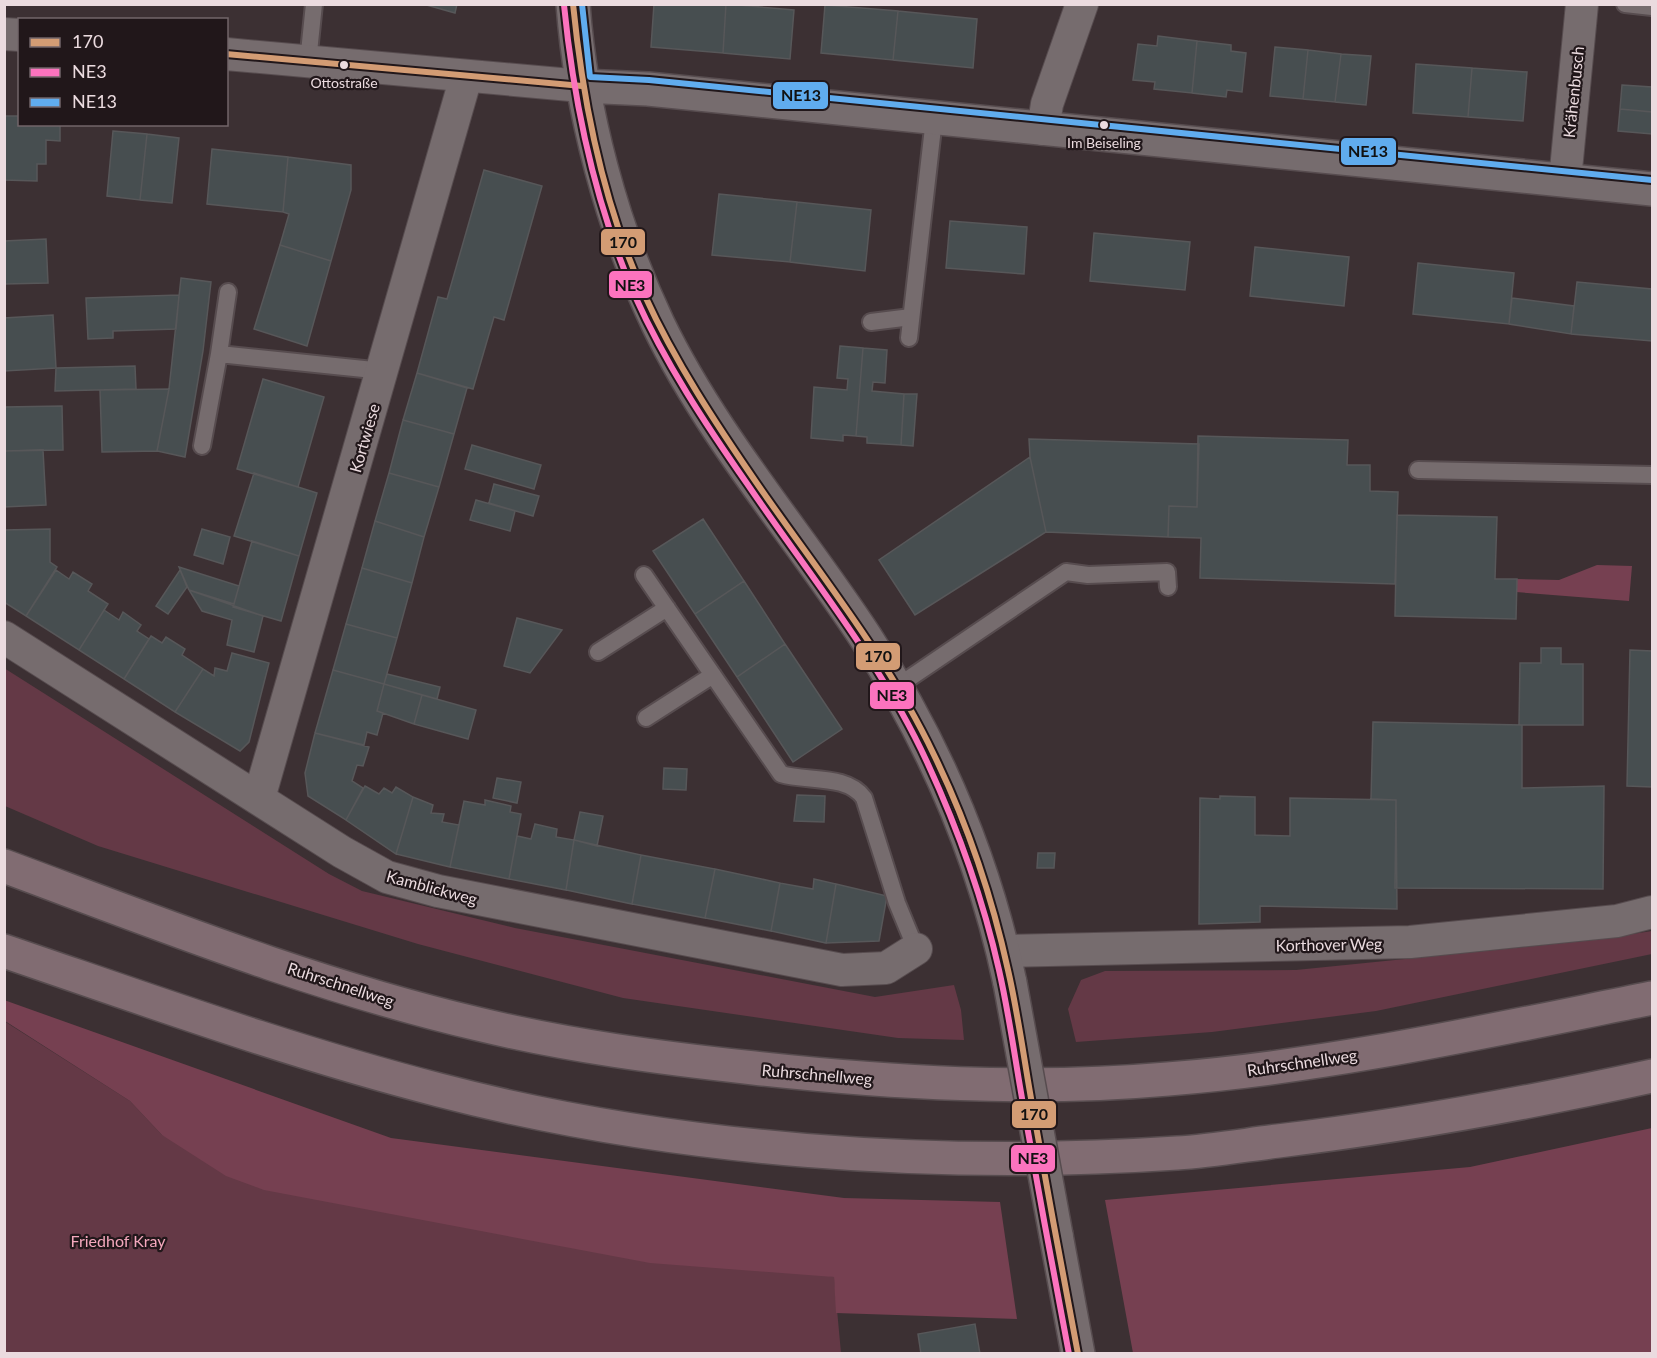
<svg xmlns="http://www.w3.org/2000/svg" width="1657" height="1358" font-family="Lato,sans-serif">
  <style>
    .green { fill: #643946 }
    .forest { fill: #764051 }
    .building { fill: #474e50; stroke: #575759; stroke-width: 1.5 }
    .lines { fill: none; stroke-linecap: round; stroke-linejoin: round }
    .lane-casing { stroke: #574c4f; stroke-width: 20 }
    .street-casing { stroke: #574c4f; stroke-width: 34 }
    .secondary-casing { stroke: #574c4f; stroke-width: 36 }
    .highway-casing { stroke: #574c4f; stroke-width: 36 }
    .lane { stroke: #766c6e; stroke-width: 16 }
    .street { stroke: #766c6e; stroke-width: 32 }
    .secondary { stroke: #766c6e; stroke-width: 33 }
    .highway { stroke: #816c72; stroke-width: 33 }
    .secondary-bridge-casing { stroke: #574c4f; stroke-width: 36; stroke-linecap: butt }
    .secondary-bridge { stroke: #766c6e; stroke-width: 33 }
    .bus-1-casing { stroke: #21171a; stroke-width: 10 }
    .bus-2-casing { stroke: #21171a; stroke-width: 10 }
    .bus-3-casing { stroke: #21171a; stroke-width: 10 }
    .bus-1 { stroke: #d39c74; stroke-width: 6 }
    .bus-2 { stroke: #fc73be; stroke-width: 6 }
    .bus-3 { stroke: #60acee; stroke-width: 6 }
    .bus-dot { fill: #ebdbdf; stroke: #21171a; stroke-width: 2 }
    .labels { text-anchor: middle; dominant-baseline: central; stroke-width: 4.5; stroke-linejoin: round; paint-order: stroke }
    .bus-label { font-size: 14px; fill: #ebdbdf; stroke: #21171a }
    .street-label { font-size: 16px; fill: #ebdbdf; stroke: #21171a }
    .park-label { font-size: 16px; fill: #f4a8bd; stroke: #21171a }
    .line-badge { stroke: #21171a; stroke-width: 2 }
    .pale-badge-label { font-size: 16px; text-anchor: middle; font-weight: bold; fill: #111 }
  </style>
  <rect width="100%" height="100%" fill="#3c3033"/>
  <path class="green" d="M4,668L329,874L362,891L515,928L875,997L954,985L961,1010L964,1040L898,1038L623,998L418,944L98,846L5,806Z
    M1652,931V954L1376,1011L1212,1032L1076,1042L1068,1009L1081,980L1105,971L1296,970L1593,940Z
    M4,1021L130,1101L162,1135L834,1277L841,1353H5Z"/>
  <path class="forest" d="M1597,565L1632,566L1629,601L1516,592L1517,579L1559,580Z
    M4,1000L391,1138L844,1198L1000,1202L1017,1319L836,1313L834,1277L650,1263L264,1190L226,1176L162,1135L130,1101L5,1021Z
    M1652,1128V1353H1133L1105,1200L1470,1167Z"/>
  <path class="building" d="M423,4H457L455,13Z
    M654,4H726L723,53L651,47Z
    M726,4L794,10L790,59L723,53Z
    M825,5L898,11L893,60L821,53Z
    M898,11L977,19L973,68L893,60Z
    M1158,36L1197,41L1192,93L1154,89L1155,82L1133,80L1138,44L1157,46Z
    M1197,41L1231,45V51L1246,53L1242,92L1227,90L1226,97L1192,93Z
    M1275,47L1308,50L1303,99L1270,96Z
    M1308,50L1341,54L1335,102L1303,99Z
    M1341,54L1371,56L1366,105L1335,102Z
    M1416,64L1472,68L1468,117L1413,113Z
    M1472,68L1527,72L1523,121L1468,117Z
    M1622,85L1652,87V112L1620,109Z
    M1620,109L1652,112V134L1618,131Z
    M4,116H20V124H60V141L46,140V164H37V181L4,180Z
    M113,131L147,134L140,200L107,196Z
    M147,134L179,138L172,203L140,200Z
    M212,149L288,157L283,212L207,204Z
    M288,157L351,165V190L331,261L280,245L289,214L283,212Z
    M484,170L542,186L504,320L494,317L473,389L417,373L438,297L447,299Z
    M719,194L797,202L790,262L712,255Z
    M797,202L871,210L865,271L790,262Z
    M950,221L1027,227L1024,274L946,268Z
    M1094,233L1190,242L1185,290L1090,281Z
    M46,239L48,283L4,284V241Z
    M280,245L331,261L307,346L254,329Z
    M1255,247L1349,257L1344,306L1250,296Z
    M1418,263L1514,273L1509,324L1413,314Z
    M181,278L211,282L203,351L185,457L157,451L169,389Z
    M1577,282L1652,289V341L1571,334Z
    M179,295L176,329L113,331V338L88,339L86,298Z
    M1512,298L1574,306L1571,334L1509,324Z
    M53,315L56,368L4,371V318Z
    M840,346L863,348L856,436L843,435V441L811,438L814,387L847,390L848,379L837,378Z
    M863,348L887,350L885,383L873,382L872,391L904,394L901,445L867,443V437L856,436Z
    M135,366L136,389L55,391L56,368Z
    M417,373L467,388L454,434L403,420Z
    M263,379L324,397L298,487L237,469Z
    M169,389L157,451L102,452L100,390Z
    M904,394H917L913,446L901,445Z
    M62,406L63,450L4,451V407Z
    M403,420L454,434L439,487L389,473Z
    M1198,436L1348,440L1347,465H1370V491L1398,492L1395,584L1200,578L1201,538L1168,537L1169,506L1197,507Z
    M1029,439L1199,444L1197,507L1169,506L1168,537L1046,532L1030,457Z
    M472,445L541,465L534,489L465,469Z
    M43,450L46,505L4,507V451Z
    M1030,457L1046,532L915,615L879,560Z
    M254,473L317,493L299,556L234,536Z
    M389,473L439,487L424,537L375,521Z
    M494,484L539,496L533,516L489,503Z
    M476,500L515,511L510,531L470,520Z
    M1397,515L1497,517L1495,579H1517L1516,619L1395,616Z
    M703,519L744,581L695,614L653,551Z
    M375,521L424,537L412,583L362,568Z
    M50,529V562L57,567L26,616L4,602V530Z
    M202,529L230,537L223,564L194,555Z
    M252,541L299,556L281,621L233,607Z
    M179,567L239,586L234,604L189,590Z
    M362,568L412,583L397,638L346,624Z
    M56,570L69,579L73,572L92,584L88,591L108,604L79,650L26,616Z
    M180,570L187,587L168,614L156,606Z
    M744,581L785,644L737,677L695,614Z
    M189,590L263,616L254,652L227,645L232,620L202,611Z
    M104,610L119,620L123,612L141,625L137,631L149,639L124,679L79,650Z
    M517,618L562,630L530,673L504,666Z
    M346,624L397,638L384,684L333,670Z
    M151,636L162,643L166,637L185,649L182,655L203,669L175,712L124,679Z
    M785,644L842,729L793,762L737,677Z
    M1541,648H1561V664H1583V725H1519L1520,663H1541Z
    M1630,650L1652,651V787L1627,786Z
    M232,653L269,663L249,742L240,751L175,712L203,669L214,676L215,668L227,671Z
    M333,670L384,684L377,711L383,713L377,735L367,732L364,745L315,733Z
    M387,674L440,687L437,699L384,684Z
    M384,684L422,695L414,724L377,711Z
    M422,695L476,710L468,739L414,724Z
    M1373,722L1522,725V788L1604,786L1603,889L1395,888L1396,800L1371,799Z
    M315,733L369,747L363,766L357,765L352,781L363,788L346,820L308,796L305,773Z
    M664,768L687,769L686,790L663,789Z
    M497,778L521,782L517,803L493,798Z
    M365,786L379,794L384,788L392,793L396,787L413,797L396,854L346,820Z
    M797,795L825,796L824,822L794,821Z
    M1220,796L1255,797V835L1290,836V798L1396,800L1397,909L1260,906V922L1199,924L1200,798L1220,799Z
    M413,797L433,805L431,813L444,814L442,822L459,825L450,867L396,854Z
    M485,800L511,806L510,812L521,814L509,879L450,867L464,801L485,805Z
    M580,812L603,816L597,846L574,840Z
    M535,824L557,829L556,837L574,840L566,890L509,879L517,836L531,839Z
    M574,840L641,855L632,904L566,890Z
    M1038,853H1055L1054,868H1037Z
    M641,855L715,869L705,918L632,904Z
    M715,869L780,883L771,931L705,918Z
    M814,879L836,884L826,943L771,931L780,883L813,889Z
    M836,884L887,896L879,941L826,943Z
    M975,1324L980,1354H921L918,1334Z"/>
  <g class="lines">
    <defs>
      <path id="lane" d="M1625,4L1652,7
        M308,62L314,4
        M871,322L911,317
        M909,338L934,119
        M219,354L228,292
        M202,446L219,354L383,371
        M1418,470L1652,475
        M644,575L781,774C807,782 847,774 864,798L897,903L916,949
        M598,652L667,608
        M895,688L1066,572L1088,575L1167,572L1168,587
        M646,718L713,675"/>
      <path id="street" d="M4,34L20,35
        M226,54L582,86
        M1043,129L1047,104L1082,4
        M1565,180L1582,4
        M4,637L342,852L387,877L438,891L842,970L886,968L916,949
        M259,798L466,77
        M1004,951L1410,942L1617,921L1652,912"/>
      <path id="secondary" d="M573,4C581,112 612,227 658,324C712,436 798,534 866,638C935,744 984,859 1010,983
        M582,86L648,89L1652,189
        M1056,1235L1078,1354"/>
      <path id="highway" d="M4,866C160,924 316,986 478,1024C569,1046 661,1058 754,1068C891,1083 1030,1091 1168,1079C1331,1066 1492,1030 1652,998
        M4,951C148,1000 291,1052 439,1090C673,1151 937,1169 1177,1153C1211,1151 1245,1145 1278,1141C1404,1126 1528,1103 1652,1076"/>
    </defs>
    <use href="#lane" class="lane-casing"/>
    <use href="#street" class="street-casing"/>
    <use href="#secondary" class="secondary-casing"/>
    <use href="#highway" class="highway-casing"/>
    <use href="#lane" class="lane"/>
    <use href="#street" class="street"/>
    <use href="#secondary" class="secondary"/>
    <use href="#highway" class="highway"/>
    <defs>
      <path id="secondary-bridge" d="M1010,983L1056,1235"/>
    </defs>
    <use href="#secondary-bridge" class="secondary-bridge-casing"/>
    <use href="#secondary-bridge" class="secondary-bridge"/>
    <defs>
      <path id="bus-1" d="M573,4C583,104 603,205 645,296C675,362 716,424 758,485C819,573 888,658 934,755C967,823 992,897 1008,970C1019,1018 1025,1067 1034,1115C1048,1195 1063,1274 1078,1354
        M226,54L582,86"/>
      <path id="bus-2" d="M564,5C574,105 595,204 635,296C665,363 706,425 748,485C810,576 881,662 927,762C958,829 983,899 999,970C1010,1018 1016,1067 1025,1115C1039,1195 1054,1274 1069,1354"/>
      <path id="bus-3" d="M582,4L590,77L649,80L1652,180"/>
    </defs>
    <use href="#bus-1" class="bus-1-casing"/>
    <use href="#bus-2" class="bus-2-casing"/>
    <use href="#bus-3" class="bus-3-casing"/>
    <use href="#bus-1" class="bus-1"/>
    <use href="#bus-2" class="bus-2"/>
    <use href="#bus-3" class="bus-3"/>
  </g>
  <g class="bus-dot">
    <circle cx="344" cy="65" r="5"/>
    <circle cx="1104" cy="125" r="5"/>
  </g>
  <g class="labels">
    <g class="bus-label">
      <text x="344" y="82">Ottostraße</text>
      <text x="1104" y="142">Im Beiseling</text>
    </g>
    <g class="street-label">
      <text transform="translate(1573 92) rotate(-84)">Krähenbusch</text>
      <text transform="translate(364 438) rotate(-74)">Kortwiese</text>
      <text transform="translate(432 887) rotate(15)">Kamblickweg</text>
      <text transform="translate(1329 944) rotate(-1)">Korthover Weg</text>
      <text transform="translate(341 984) rotate(18)">Ruhrschnellweg</text>
      <text transform="translate(1302 1062) rotate(-8)">Ruhrschnellweg</text>
      <text transform="translate(817 1074) rotate(5)">Ruhrschnellweg</text>
    </g>
    <g class="park-label">
      <text x="118" y="1240">Friedhof Kray</text>
    </g>
  </g>
  <g class="line-badge">
    <rect x="772" y="81" width="57" height="29" rx="6" fill="#60acee"/>
    <rect x="1340" y="137" width="57" height="29" rx="6" fill="#60acee"/>
    <rect x="600" y="228" width="46" height="28" rx="6" fill="#d39c74"/>
    <rect x="608" y="270" width="45" height="29" rx="6" fill="#fc73be"/>
    <rect x="855" y="642" width="46" height="29" rx="6" fill="#d39c74"/>
    <rect x="869" y="681" width="46" height="29" rx="6" fill="#fc73be"/>
    <rect x="1011" y="1100" width="46" height="29" rx="6" fill="#d39c74"/>
    <rect x="1010" y="1144" width="46" height="29" rx="6" fill="#fc73be"/>
  </g>
  <g class="pale-badge-label">
    <text x="801" y="101">NE13</text>
    <text x="1368" y="157">NE13</text>
    <text x="623" y="248">170</text>
    <text x="630" y="291">NE3</text>
    <text x="878" y="662">170</text>
    <text x="892" y="701">NE3</text>
    <text x="1034" y="1120">170</text>
    <text x="1033" y="1164">NE3</text>
  </g>
  <rect width="1657" height="1358" fill="none" stroke="#ebdbdf" stroke-width="12"/>
  <rect x="18" y="18" width="210" height="108" fill="#21171a" stroke="#726569" stroke-width="1.5"/>
  <rect x="30" y="38" width="30" height="9" fill="#d39c74" stroke="#726569" stroke-width="1.5"/>
  <text x="72" y="48" font-size="18" fill="#ebdbdf">170</text>
  <rect x="30" y="68" width="30" height="9" fill="#fc73be" stroke="#726569" stroke-width="1.5"/>
  <text x="72" y="78" font-size="18" fill="#ebdbdf">NE3</text>
  <rect x="30" y="98" width="30" height="9" fill="#60acee" stroke="#726569" stroke-width="1.5"/>
  <text x="72" y="108" font-size="18" fill="#ebdbdf">NE13</text>
</svg>
